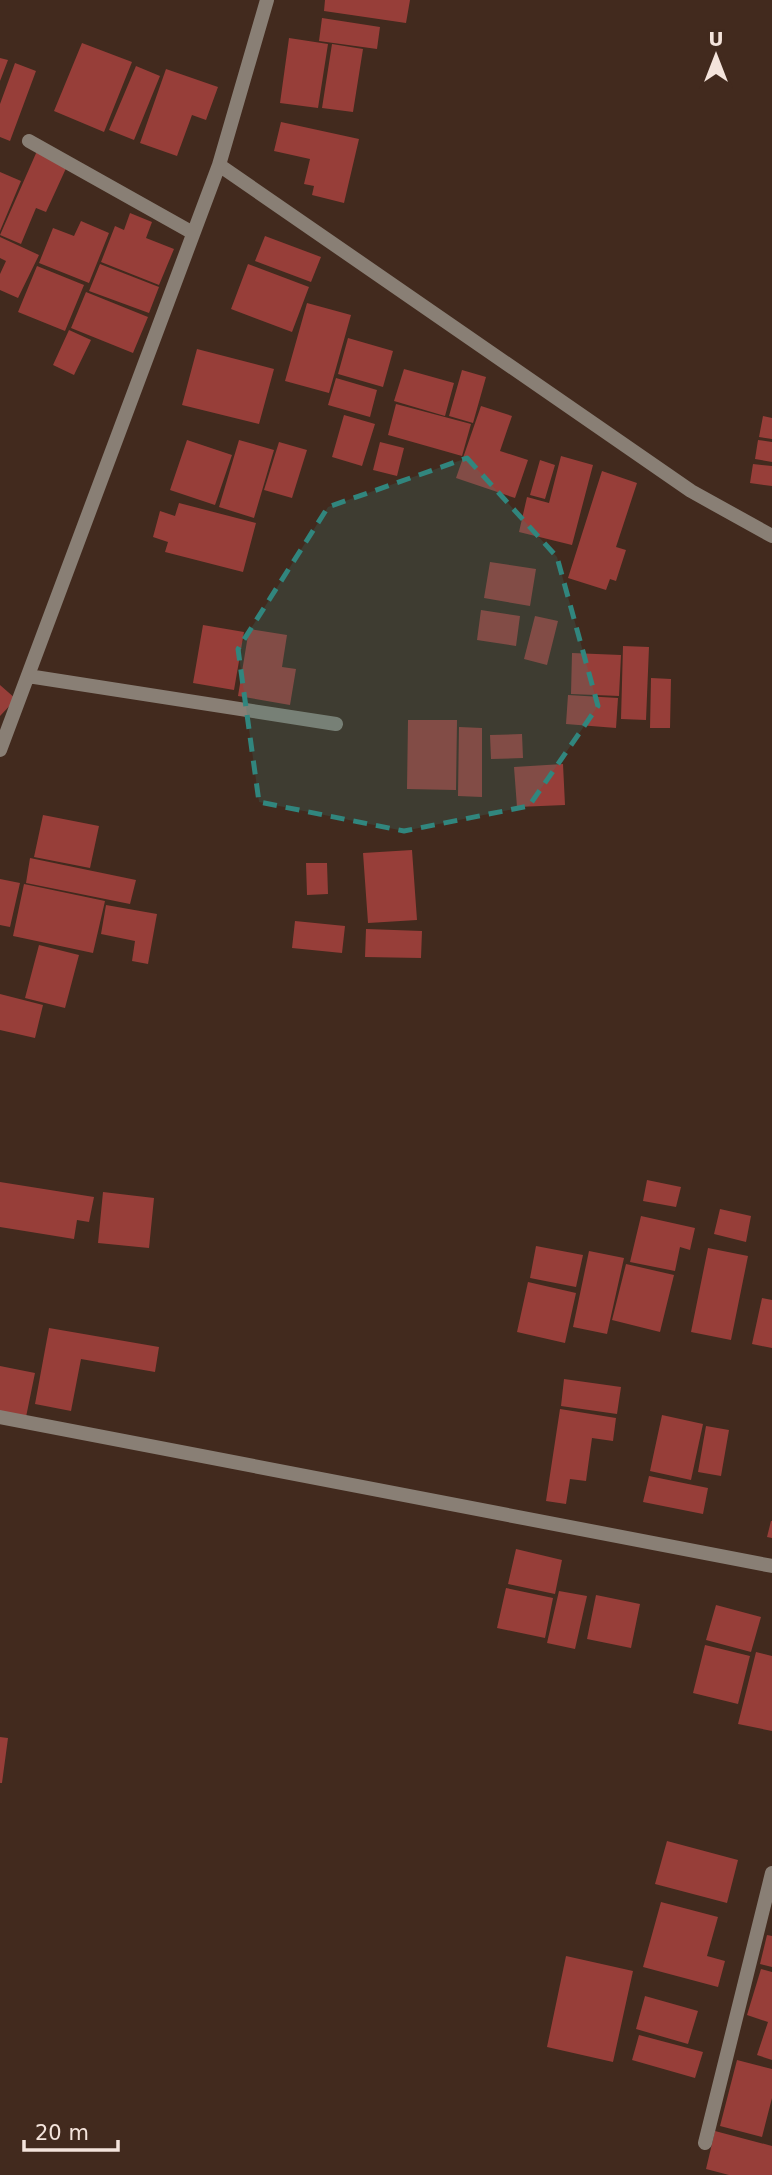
<svg xmlns="http://www.w3.org/2000/svg" width="772" height="2175" font-family="'DejaVu Sans',sans-serif">
  <style>
    .building { fill: #973e39 }
    .lines { fill: none; stroke-linecap: round; stroke-linejoin: round }
    .street { stroke: #897f75; stroke-width: 14 }
    .marked { fill: #31867e; fill-opacity: 0.2; stroke: #31867e; stroke-width: 5; stroke-dasharray: 14 9; stroke-linejoin: round }
  </style>
  <rect width="100%" height="100%" fill="#422a1e"/>
  <path class="building" d="M325,0H410L406,23L324,11Z
    M322,18L380,27L377,49L319,41Z
    M289,38L328,44L318,108L280,103Z
    M82,43L132,62L104,132L54,111Z
    M332,44L363,49L353,112L322,108Z
    M0,58L8,60L0,81Z
    M15,63L36,71L10,141L0,137V104Z
    M136,66L160,76L134,140L109,130Z
    M166,69L218,87L206,120L192,115L177,156L140,143Z
    M281,122L359,139L344,203L312,195L314,186L304,184L310,159L274,151Z
    M37,151L68,164L46,212L36,208L21,244L0,235Z
    M0,172L21,181L0,231Z
    M130,213L152,222L146,238L174,249L159,285L101,262L115,226L124,230Z
    M81,221L109,233L89,283L39,263L53,228L74,236Z
    M265,236L321,257L311,282L255,261Z
    M0,237L39,255L18,298L0,290V274L6,261L0,258Z
    M100,264L159,287L149,313L89,291Z
    M248,264L309,287L292,332L231,309Z
    M37,266L84,285L65,331L18,312Z
    M86,292L148,317L133,353L71,328Z
    M307,303L351,315L329,393L285,381Z
    M69,330L91,340L74,375L53,365Z
    M348,338L393,351L383,387L338,374Z
    M197,349L274,369L259,424L182,405Z
    M404,369L454,383L445,416L394,401Z
    M462,370L486,377L473,423L449,416Z
    M336,378L377,390L370,417L328,405Z
    M396,404L471,424L462,456L388,435Z
    M481,406L512,416L500,451L528,460L515,498L456,478Z
    M344,415L375,424L362,466L332,457Z
    M763,416L772,418V439L759,437Z
    M187,440L232,455L215,505L170,490Z
    M239,440L274,450L254,518L219,507Z
    M758,440L772,442V462L755,459Z
    M279,442L307,450L292,498L264,490Z
    M380,442L404,448L397,476L373,470Z
    M561,456L593,465L572,545L519,532L527,497L549,503Z
    M540,460L555,465L545,499L530,495Z
    M753,464L772,466V486L750,483Z
    M602,471L637,483L616,547L626,550L616,581L610,579L606,590L568,578Z
    M179,503L256,523L243,572L165,552L168,542L153,537L160,511L175,516Z
    M490,562L536,569L530,606L484,598Z
    M481,610L520,616L516,646L477,640Z
    M535,616L558,621L547,665L524,659Z
    M203,625L244,632L234,690L193,683Z
    M249,629L287,635L282,667L296,669L290,705L238,696Z
    M623,646L649,647L646,720L621,719Z
    M572,653L621,655L619,696L571,694Z
    M651,678L671,679L670,728H650Z
    M0,685L16,699L0,716Z
    M568,695L618,698L616,728L566,724Z
    M408,720H457L456,790L407,789Z
    M459,727L482,728V797L458,796Z
    M522,734L523,758L491,759L490,735Z
    M563,764L565,805L517,807L514,767Z
    M43,815L99,826L90,868L34,857Z
    M412,850L417,920L368,923L363,853Z
    M30,858L136,880L130,904L26,883Z
    M306,863H327L328,894L307,895Z
    M0,879L20,883L10,927L0,925Z
    M24,884L105,901L93,953L13,936Z
    M106,905L157,914L148,964L132,961L135,941L101,934Z
    M295,921L345,926L342,953L292,948Z
    M366,929L422,931L421,958L365,957Z
    M39,945L79,955L65,1008L25,998Z
    M0,994L43,1005L35,1038L0,1030Z
    M647,1180L681,1187L676,1207L643,1201Z
    M0,1182L94,1197L89,1222L77,1220L74,1239L0,1227Z
    M103,1192L154,1198L149,1248L98,1243Z
    M720,1209L751,1216L746,1242L714,1234Z
    M641,1216L695,1228L690,1250L680,1247L675,1271L630,1262Z
    M536,1246L583,1255L576,1287L530,1278Z
    M708,1248L748,1256L731,1340L691,1332Z
    M589,1251L624,1258L607,1334L573,1327Z
    M626,1264L674,1275L660,1332L612,1320Z
    M528,1282L576,1293L565,1343L517,1332Z
    M762,1298L772,1300V1348L752,1344Z
    M49,1328L159,1347L155,1372L81,1359L71,1411L35,1404Z
    M0,1366L35,1373L26,1417L0,1412Z
    M564,1379L621,1387L617,1414L561,1406Z
    M560,1409L616,1418L613,1441L592,1438L586,1481L570,1479L566,1504L546,1501Z
    M662,1415L703,1424L691,1480L650,1471Z
    M706,1426L729,1430L721,1476L698,1472Z
    M649,1476L708,1488L703,1514L643,1502Z
    M771,1521H772V1538L767,1537Z
    M516,1549L562,1560L555,1594L508,1584Z
    M506,1588L553,1598L545,1638L497,1628Z
    M559,1591L587,1596L575,1649L547,1643Z
    M596,1595L640,1604L631,1648L587,1639Z
    M716,1605L761,1617L751,1652L706,1640Z
    M705,1645L750,1656L738,1704L693,1693Z
    M756,1652L772,1656V1731L738,1724Z
    M0,1737L8,1738L2,1783H0Z
    M667,1841L738,1860L727,1903L655,1884Z
    M661,1902L718,1917L707,1956L725,1961L718,1987L643,1967Z
    M767,1935L772,1936V1967L760,1964Z
    M566,1956L633,1971L613,2062L547,2047Z
    M761,1969L772,1972V2060L757,2055L768,2022L747,2015Z
    M645,1996L698,2011L688,2044L636,2029Z
    M639,2035L703,2052L695,2078L632,2060Z
    M737,2060L772,2069V2098L762,2137L720,2126Z
    M715,2131L772,2146V2175H729L706,2169Z"/>
  <g class="lines">
    <path class="street" d="M29,141L193,233
      M219,165L691,491L772,536
      M28,676L336,724
      M0,750L219,165L267,0
      M0,1417L772,1566
      M705,2143L772,1873"/>
  </g>
  <path class="marked" d="M467,458L557,557L598,706L529,806L404,831L259,802L238,649L328,507Z"/>
  <g transform="translate(716 56)" stroke="#422a1e" stroke-width="5" paint-order="stroke">
  <path d="M0-5L12 26L0 18L-12 26Z" fill="#f4e4dc"/>
  <text y="-10" font-size="19" font-weight="bold" text-anchor="middle" fill="#f4e4dc">U</text>
  </g>
  <path d="M24 2140v10h94v-10" fill="none" stroke="#f4e4dc" stroke-width="3.5"/>
  <text x="35" y="2140" font-size="21" fill="#f4e4dc" stroke="#422a1e" stroke-width="5" paint-order="stroke">20 m</text>
</svg>
